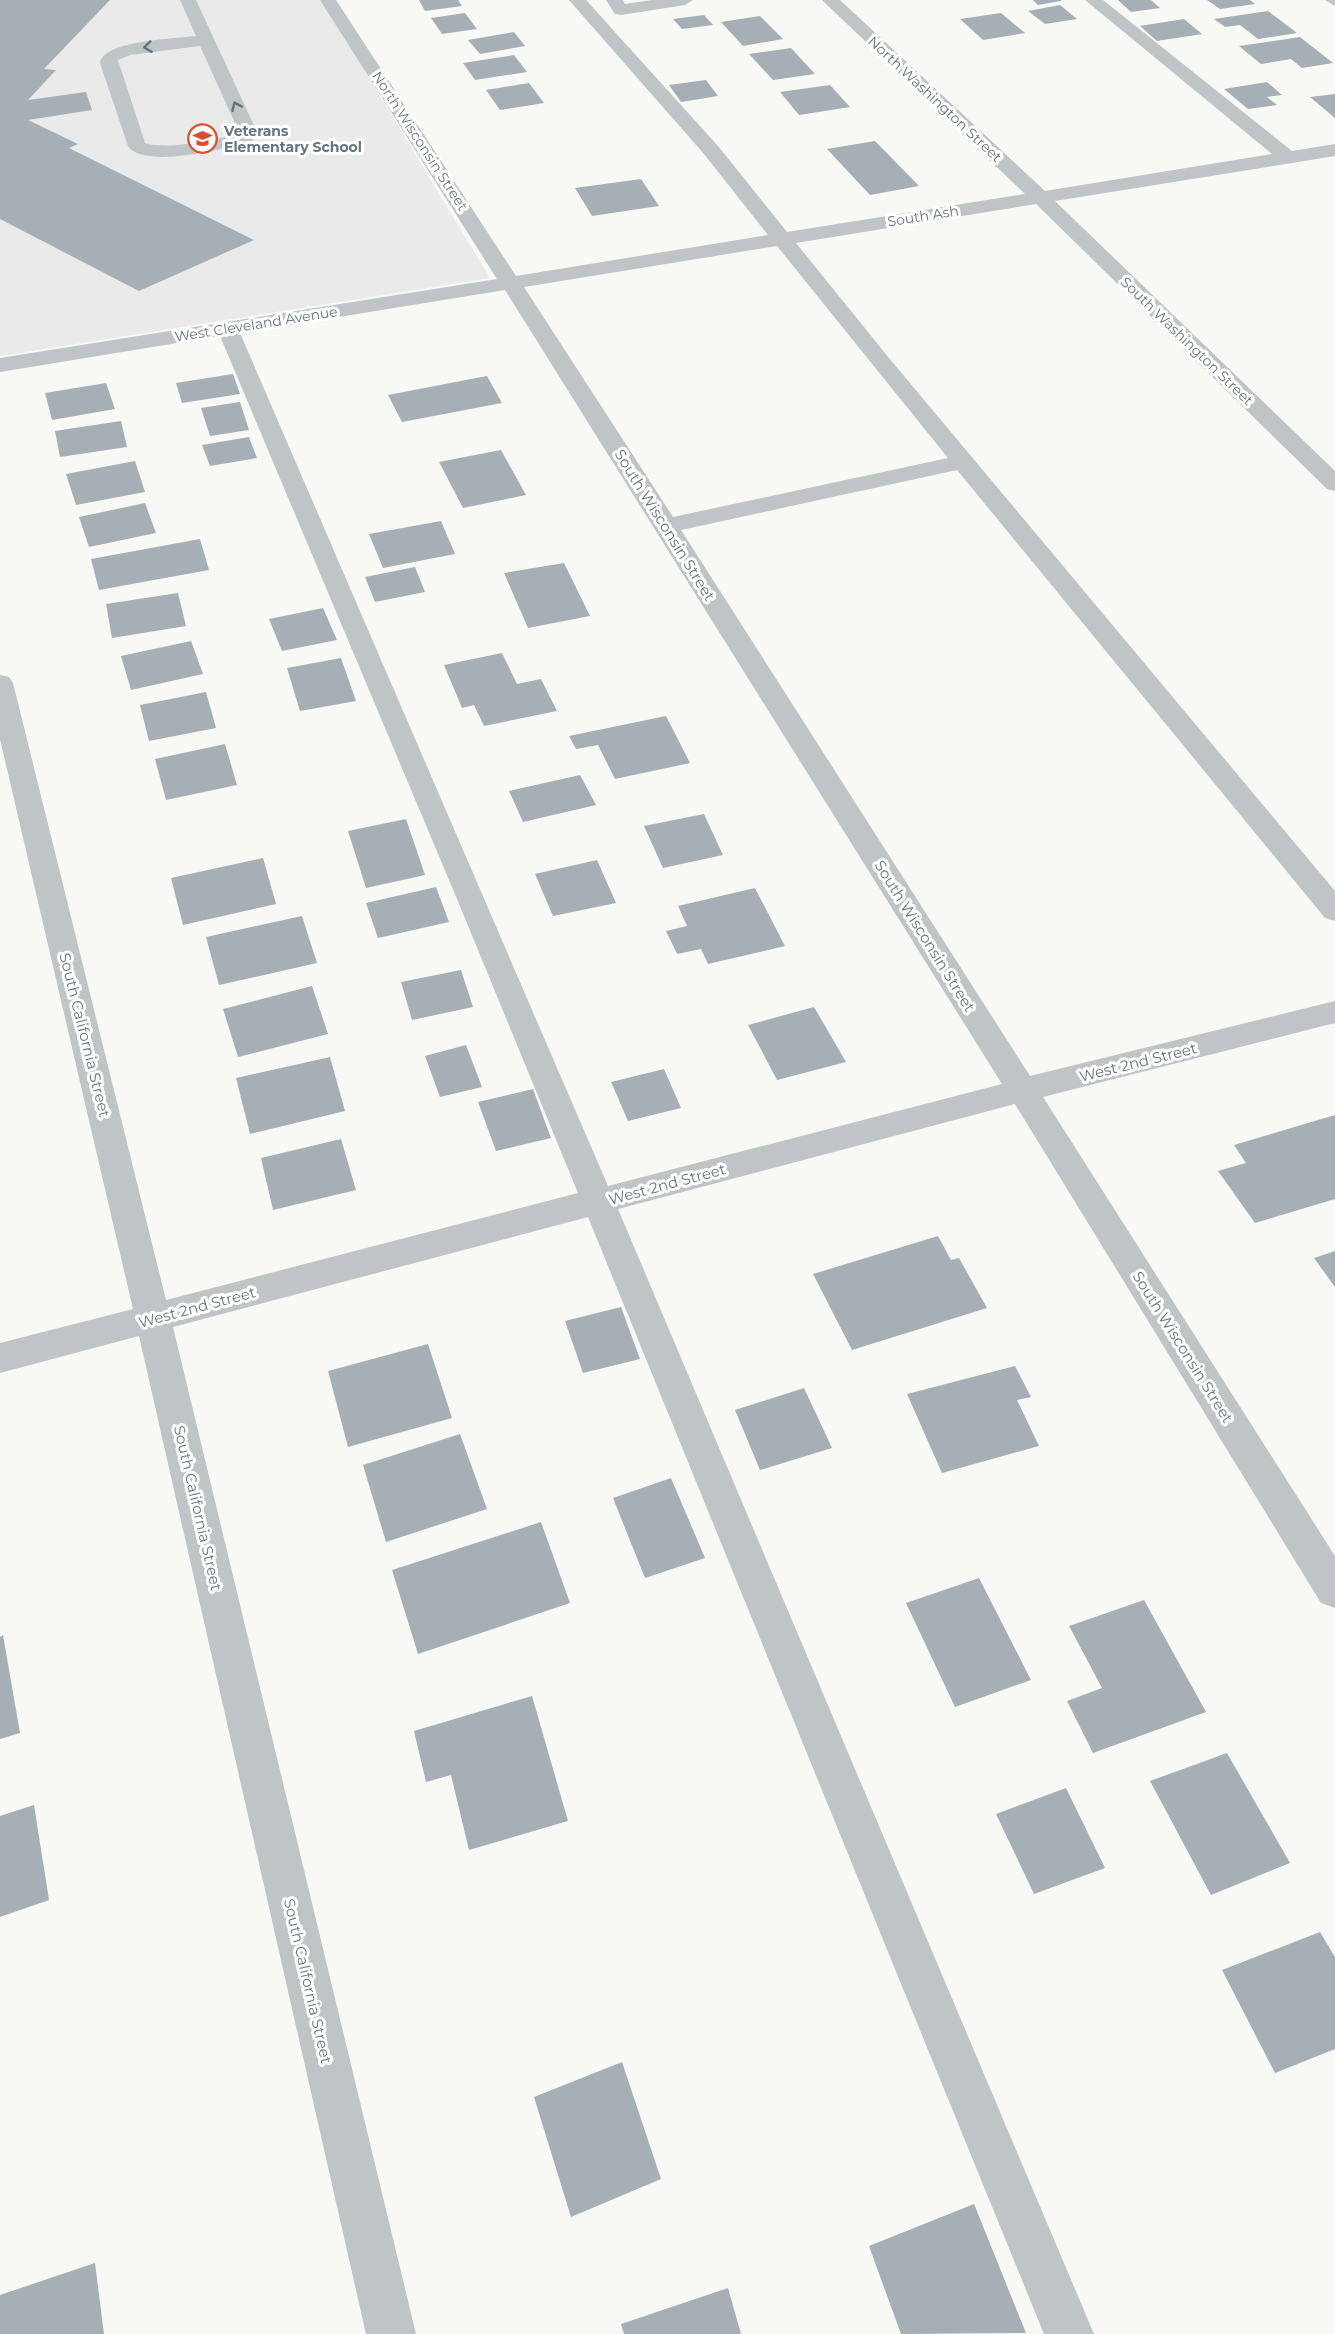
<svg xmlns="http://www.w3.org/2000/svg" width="1335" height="2334" font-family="Montserrat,sans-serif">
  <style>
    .built { fill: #e9eae9 }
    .building { fill: #a6afb5 }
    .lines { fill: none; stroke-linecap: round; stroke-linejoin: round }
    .minor { fill: #bfc4c7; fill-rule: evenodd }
    .oneway { stroke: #64757f }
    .labels { text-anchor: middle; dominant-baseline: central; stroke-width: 6; stroke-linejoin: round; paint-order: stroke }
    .far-street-label { font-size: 14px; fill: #64757f; stroke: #fff }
    .far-poi-label { font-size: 14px; font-weight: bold; fill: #64757f; stroke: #fff; text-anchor: start }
    .street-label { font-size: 15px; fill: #64757f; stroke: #fff }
  </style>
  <rect width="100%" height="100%" fill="#f8f8f5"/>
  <path class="built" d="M0,0H322L490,278L0,356Z"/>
  <path class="building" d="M0,0H110L44,69L56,70L28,100L86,92L92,110L28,120L78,144L69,148L254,240L139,291L0,219Z
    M419,0H458L462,6L425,11Z
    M1033,0H1061V1L1038,5Z
    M1118,0H1151L1160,8L1131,12Z
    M1207,0H1250L1255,4L1220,9Z
    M1060,5L1077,19L1045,24L1028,11Z
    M1268,11L1297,33L1258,39L1240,25L1225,27L1214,19Z
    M465,13L477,29L442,34L431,18Z
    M1001,13L1025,33L983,40L960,19Z
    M704,15L713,25L682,29L673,19Z
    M760,16L783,39L743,46L721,22Z
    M1184,19L1202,34L1157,41L1140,26Z
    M514,32L525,46L480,54L468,40Z
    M1300,37L1333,63L1302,68L1291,59L1261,64L1239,46Z
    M791,48L815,74L773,80L749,54Z
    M514,55L527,72L475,80L463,63Z
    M706,80L718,96L681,102L669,85Z
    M1267,82L1282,95L1267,97L1277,105L1248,109L1224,89Z
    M529,83L544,103L500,110L486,90Z
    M830,85L850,107L799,115L780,92Z
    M1335,94V118L1310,97Z
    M875,141L919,186L870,195L827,149Z
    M641,179L659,206L592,216L575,188Z
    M233,374L240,394L182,403L176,383Z
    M487,376L502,403L402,422L388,395Z
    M106,383L115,409L52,420L45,393Z
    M240,402L249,430L210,436L201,408Z
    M121,421L127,447L60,457L55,431Z
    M249,437L257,458L210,466L202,445Z
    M501,450L526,495L463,508L439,462Z
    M135,461L145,492L76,505L66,474Z
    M145,503L156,533L89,547L79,517Z
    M441,521L455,554L383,568L369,534Z
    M200,539L209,570L99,590L91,559Z
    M564,563L590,616L528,628L504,573Z
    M415,567L425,592L375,602L365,577Z
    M178,593L186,626L112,638L106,604Z
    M323,608L337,640L282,651L269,619Z
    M191,641L203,674L131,690L121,656Z
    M502,653L517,684L541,679L557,711L484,726L474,705L462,708L444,665Z
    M341,658L356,701L300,711L287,668Z
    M206,692L216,728L149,741L140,705Z
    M666,716L690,763L615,779L598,745L576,749L569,736Z
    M225,744L237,785L166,800L155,759Z
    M580,775L596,805L523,822L509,791Z
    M704,814L723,855L663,868L644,826Z
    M406,819L425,875L366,888L348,831Z
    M263,858L276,904L183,925L171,878Z
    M597,860L616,903L553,916L535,874Z
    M436,887L449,922L378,938L366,903Z
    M755,888L785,946L708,964L701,949L677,954L666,931L687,926L678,906Z
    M302,916L317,963L219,985L206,937Z
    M461,970L473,1007L412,1020L401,982Z
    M312,986L328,1034L238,1057L223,1009Z
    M814,1007L846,1062L777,1080L748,1025Z
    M466,1045L482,1087L440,1097L425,1056Z
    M330,1057L345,1111L250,1134L236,1078Z
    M664,1069L681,1108L628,1121L611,1082Z
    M533,1089L551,1138L496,1151L478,1102Z
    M1335,1115V1199L1255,1223L1218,1171L1246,1163L1234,1145Z
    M341,1139L356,1190L273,1210L261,1158Z
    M938,1236L951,1260L959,1258L987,1308L852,1350L813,1274Z
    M1335,1251V1287L1314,1258Z
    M621,1307L640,1359L583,1373L565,1321Z
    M428,1344L452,1418L348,1447L328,1371Z
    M1015,1366L1031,1397L1017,1400L1039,1446L942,1473L907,1394Z
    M804,1388L832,1448L760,1470L735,1410Z
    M460,1434L487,1509L386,1542L363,1465Z
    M671,1478L705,1558L645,1578L613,1498Z
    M541,1522L570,1603L418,1654L392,1570Z
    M979,1578L1031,1680L955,1707L906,1603Z
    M1144,1600L1206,1712L1093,1753L1067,1701L1102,1688L1069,1626Z
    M3,1635L20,1733L0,1739V1637Z
    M532,1696L568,1821L469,1850L451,1775L426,1782L414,1731Z
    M1227,1753L1290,1863L1211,1895L1150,1781Z
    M1066,1788L1105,1868L1034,1894L996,1814Z
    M34,1805L49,1900L0,1917V1816Z
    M1320,1932L1335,1957V2049L1275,2073L1222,1970Z
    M622,2062L661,2179L571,2217L534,2097Z
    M974,2204L1026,2333L901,2334L869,2246Z
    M95,2263L104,2334H0V2295Z
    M728,2288L741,2334H624L621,2324Z"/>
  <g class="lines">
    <path class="minor" d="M180,0H196L257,132L252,141C228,148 144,170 128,146L100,63C104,40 175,39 196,36ZM200,46L239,132C221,141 164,150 145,143L118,60L130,55Z
      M320,0H336L516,276L768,235L704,154L569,0H586L718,146L787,232L1025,194L822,0H840L1045,191L1272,154L1085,0H1103L1292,151L1335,144V156L1055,201L1335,471V491L1327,489L1036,204L796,243L889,358L1335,891V921L1325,918L957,470L681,530L1030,1076L1335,1001V1023L1043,1097L1335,1556V1608L1321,1603L1015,1104L618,1209L1094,2334H1044L588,1217L173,1327L416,2334H366L139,1336L0,1373V1343L133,1309L0,739V675L9,677L13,683L166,1300L578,1193L457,899L220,336L0,372V358L497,279ZM777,246L948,458L673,517L524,287ZM505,290L1002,1084L608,1186L240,333Z
      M606,0H623L625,4L652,0H693L685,5L621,15L615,14Z
      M1325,0H1335V6Z"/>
  </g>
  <defs><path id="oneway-chevron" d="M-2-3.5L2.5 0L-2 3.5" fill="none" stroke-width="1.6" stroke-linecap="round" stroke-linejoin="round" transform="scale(1.5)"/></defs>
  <g class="oneway">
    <use href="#oneway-chevron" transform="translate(148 47) rotate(173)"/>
    <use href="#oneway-chevron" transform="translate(236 106) rotate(-114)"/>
  </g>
  <defs>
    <symbol id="school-ring" viewBox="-11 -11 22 22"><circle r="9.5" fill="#fff" stroke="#de4c2f" stroke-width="1.5"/><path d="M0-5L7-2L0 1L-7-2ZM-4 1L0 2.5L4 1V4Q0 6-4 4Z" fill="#de4c2f"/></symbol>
  </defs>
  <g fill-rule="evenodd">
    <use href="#school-ring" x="186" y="122" width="33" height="33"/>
  </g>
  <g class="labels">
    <g class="far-street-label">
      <text transform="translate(935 99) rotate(43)">North Washington Street</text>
      <text transform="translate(420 141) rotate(57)">North Wisconsin Street</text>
      <text transform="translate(923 216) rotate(-9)">South Ash</text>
      <text transform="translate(256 324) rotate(-9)">West Cleveland Avenue</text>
      <text transform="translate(1187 341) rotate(44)">South Washington Street</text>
    </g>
    <g class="far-poi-label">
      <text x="224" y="131">Veterans<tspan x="224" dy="16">Elementary School</tspan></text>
    </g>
    <g class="street-label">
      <text transform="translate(665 525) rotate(58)">South Wisconsin Street</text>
      <text transform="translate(925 936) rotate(58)">South Wisconsin Street</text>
      <text transform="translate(85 1035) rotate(76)">South California Street</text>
      <text transform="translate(1138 1062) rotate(-14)">West 2nd Street</text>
      <text transform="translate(667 1184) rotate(-15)">West 2nd Street</text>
      <text transform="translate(197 1307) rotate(-15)">West 2nd Street</text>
      <text transform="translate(1183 1347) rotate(58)">South Wisconsin Street</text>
      <text transform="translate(198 1508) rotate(77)">South California Street</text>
      <text transform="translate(308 1981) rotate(77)">South California Street</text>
    </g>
  </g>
</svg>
